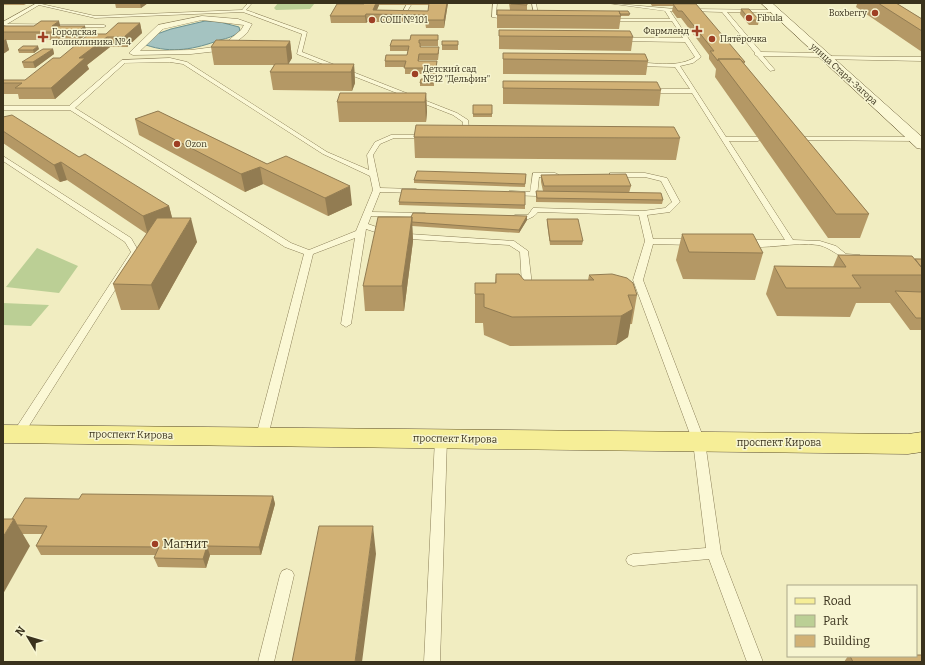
<svg xmlns="http://www.w3.org/2000/svg" width="925" height="665" font-family="Bitter,serif">
  <style>
    .green { fill: #bbcf95 }
    .water { fill: #a4c3c1; stroke: #6a9191 }
    .lines { fill: none; stroke-linecap: round; stroke-linejoin: round }
    .service-casing { stroke: #8b7f58; stroke-width: 1 }
    .pedestrian-casing { stroke: #8b7f58; stroke-width: 1 }
    .secondary-casing { stroke: #6d603b; stroke-width: 1 }
    .primary-casing { stroke: #594b2c; stroke-width: 1 }
    .service { fill: #fbf8d5; fill-rule: evenodd }
    .pedestrian { fill: #fbf8d5; fill-rule: evenodd }
    .secondary { fill: #fbf8d5; fill-rule: evenodd }
    .primary { fill: #f6ee97; fill-rule: evenodd }
    .wall { fill: #b49865; fill-rule: evenodd }
    .shaded-wall { fill: #927c52 }
    .building { fill: #d1b175; stroke: #927c52 }
    .poi-dot { fill: #9e3f24; stroke: #f7f5d1; stroke-width: 1.5 }
    .labels { text-anchor: middle; dominant-baseline: central; stroke-width: 3; stroke-linejoin: round; paint-order: stroke }
    .far-poi-label { font-size: 9px; fill: #3a321d; stroke: #f7f5d1; text-anchor: start }
    .far-street-label { font-size: 9px; fill: #3a321d; stroke: #f7f5d1 }
    .street-label { font-size: 10px; fill: #3a321d; stroke: #f7f5d1 }
    .near-poi-label { font-size: 12px; fill: #3a321d; stroke: #f7f5d1; text-anchor: start }
  </style>
  <rect width="100%" height="100%" fill="#f1edc1"/>
  <path class="green" d="M278,3H315L310,9L276,10L274,8Z
    M37,248L78,266L59,293L6,287Z
    M3,303L49,305L31,326L3,325Z"/>
  <path class="water" d="M205,21L220,22L239,27L240,31C233,37 228,38 220,40C195,49 172,54 146,45L147,40L157,34L171,29Z"/>
  <g class="lines">
    <defs>
      <path id="service" d="M37,3L95,16L242,10L248,3H252L246,10L307,32L302,52L457,113L468,120L469,128L464,135H460L459,134L463,128V122L453,115L297,54L302,34L243,12L95,18L39,5L7,24L104,25L106,26L104,27H10L3,25V22Z
        M493,3H497L496,15L512,18V20L492,17Z
        M532,3H536L539,21L535,20Z
        M607,3L675,9V11H670L701,57L693,63L680,66L726,137H758L761,139L758,141H729L793,240L820,241L836,246L846,254L860,255L861,257L860,259C842,263 834,248 818,245C794,241 765,251 741,245V241L744,240H785L692,93H648L645,91L648,89H690L675,67L635,66L632,64L635,62C654,63 679,68 695,57L685,42L617,41L619,38H683L672,21H608L606,20L608,19H670L665,11Z
        M407,4L411,5L406,13H402Z
        M689,9L776,10L774,12H727L761,52L823,53L826,55L823,57L763,56L775,70L770,71L757,56L755,55V53L722,12L687,11Z
        M825,56L922,57V61L823,59L822,58Z
        M170,58L187,62L327,152L369,170L367,155L375,142L391,135H429V137L427,138H394L380,144L373,155L380,188L416,189L420,191L416,193L380,192L372,212L425,213L429,215L425,217L371,216L368,224L394,233L514,241L528,251L532,285L527,288L522,285L520,252L509,245L393,238L366,229L351,324L346,327L341,324L355,238L313,254L268,436L266,439H258L256,436L304,254L285,247L70,110H3V106H69L122,60ZM170,62L183,64L323,154L370,176L373,190L356,231L309,250L291,243L75,108L125,63Z
        M794,137H916L919,139L916,141L792,140V138Z
        M3,156L131,238L139,252L22,437H14L12,434L14,431L131,252L125,242L3,161Z
        M533,173H555L559,175L555,177H539L537,196L509,195V191H512L530,192Z
        M610,173H645L667,178L680,202L670,212L647,215L653,239H692L696,242L692,245L653,244L643,280L705,442L721,553L763,662H747L709,559L633,566L628,564L626,560L628,556L633,554L706,548L693,442L633,280L645,241L639,215L538,212C532,220 519,223 511,217L515,215H528L533,208H536L643,211L665,208L672,202L661,181L645,177H610Z
        M441,435L445,436L447,439L440,662H424L435,439L437,436Z
        M287,569L292,571L294,575L274,662H258L280,575L282,571Z"/>
      <path id="pedestrian" d="M202,16L238,19L252,24L247,33L227,50L191,54L133,55L129,53L158,25ZM202,20L244,25L241,30L222,46L191,50L140,51L163,29Z"/>
      <path id="secondary" d="M761,3H772L922,137V149L917,148Z"/>
      <path id="primary" d="M3,425L908,434L922,432V452L908,454L3,443Z"/>
    </defs>
    <use href="#service" class="service-casing"/>
    <use href="#pedestrian" class="pedestrian-casing"/>
    <use href="#secondary" class="secondary-casing"/>
    <use href="#primary" class="primary-casing"/>
    <use href="#service" class="service"/>
    <use href="#pedestrian" class="pedestrian"/>
    <use href="#secondary" class="secondary"/>
    <use href="#primary" class="primary"/>
  </g>
  <path class="wall" d="M3,3H28L24,5H3Z
    M115,3H148L141,8H116Z
    M358,3H448L444,28H426L425,22H367L366,23H331L330,16L358,4ZM379,5H429L428,11L377,10Z
    M509,3H527V10L630,14L629,16H621L619,29L497,28V10H510Z
    M650,3H687V4L745,62L744,64L869,214L860,238H828L715,77L716,69L709,59V55L681,18H677L672,11L673,6H652Z
    M856,3H896L922,19V52L856,7L857,4Z
    M741,9L759,20L758,25H749L740,14Z
    M140,23L142,33L127,47H110L87,65L89,69L55,99H19L18,94H3V80H25L60,58L106,34Z
    M3,26H60L87,34L79,40H6L9,50L3,54Z
    M499,30L633,37L631,51L499,49Z
    M438,35V46H421V47L439,52L438,60H419V61H437L436,74H405V67H385V61L407,55L408,51H390V46Z
    M290,41L292,58L288,64H354L355,83L352,91L273,90L270,72L274,65H214L211,47Z
    M458,41V50H442V45Z
    M39,49L34,53H19L18,50Z
    M53,49L54,54L35,68H24L22,62Z
    M503,53L648,61L646,75L503,74Z
    M434,79V86H420V83Z
    M503,81L661,90L659,106L503,104Z
    M426,93L427,112L426,122H339L337,102Z
    M473,105H492V117H473Z
    M158,111L352,205L328,216L263,184L245,192L139,135L135,119Z
    M3,117L79,157L169,206L172,218L197,242L159,310H121L113,284L147,234L67,180L60,182L3,143Z
    M414,137L680,138L676,160L415,158Z
    M526,174L525,187L414,183V180Z
    M541,175L631,186L629,193L663,200L662,204L536,202V191H543L541,182Z
    M399,202L525,205V209L399,205Z
    M527,216V220L519,233L412,226L413,241L404,311H365L363,286L411,217Z
    M547,219L583,241L582,245H550L547,223Z
    M682,234L763,253L755,280L683,279L676,260Z
    M838,255L922,259V330H910L890,303H856L850,317L777,316L766,294L774,266L833,267Z
    M496,274L524,280H588L589,275L637,295L632,324H630L628,337L616,345L510,346L484,335L483,323H475V283H495Z
    M273,496L275,504L261,555H210L206,568L158,567L154,558L155,555H41L36,546L42,534H22L30,546L12,519L79,499Z
    M848,656H916L922,662H844Z"/>
  <path class="shaded-wall" d="M140,3H148L141,8Z
    M376,3H379V5L375,14L373,10Z
    M447,3H448L444,28V20Z
    M366,14L367,22L366,23L365,16Z
    M59,21L61,29L52,26Z
    M140,23L142,33L127,47L124,37Z
    M85,26L87,34L79,40L77,32Z
    M107,37L110,47L87,65L89,69L55,99L51,88L79,58Z
    M6,39L9,50L3,54V41Z
    M290,41L292,58L288,65L286,47Z
    M38,46L39,49L34,53L33,50Z
    M53,49L54,54L35,68L33,62Z
    M354,64L355,83L352,91L351,72Z
    M426,93L427,112L426,122L425,102Z
    M61,162L67,180L60,182L54,165Z
    M260,167L263,184L245,192L241,174Z
    M350,186L352,205L328,216L325,198Z
    M169,206L174,225L148,235L143,216Z
    M527,216V220L519,233V230Z
    M412,217L413,241L404,311L402,286Z
    M191,218L197,242L159,310L151,285Z
    M633,309L628,337L616,345L621,316Z
    M273,496L275,504L261,555L259,547Z
    M14,519L30,546L3,594V537Z
    M373,526L376,554L362,662H355Z
    M207,546L210,555L206,568L203,559Z"/>
  <path class="building" d="M364,3H376L373,10L428,11L429,3H447L444,20H425L427,15L366,14L365,16H330L337,4H364Z
    M511,3H527V5L511,4Z
    M878,3H896L922,19V31Z
    M673,4H696L745,62H743L740,59H718V61L710,51H714L682,11H678Z
    M741,9H749L759,20H750Z
    M497,10L619,11L621,16L497,15Z
    M619,11H628L630,14H620Z
    M41,21H59L52,26H85L77,32H3V26H34Z
    M118,23H140L124,37H107L79,58H85L51,88H15L22,83H3V80H25L53,58H60L89,34H106Z
    M499,30L630,31L633,37L499,36Z
    M411,35H438V40H419V43H420V47H439L438,54H419L418,61H437L436,68H404L406,61H385L386,55H407L409,46H390L392,40H410Z
    M216,40L290,41L286,47H211Z
    M442,41H458V45H442Z
    M23,46H38L33,50H18Z
    M43,49H53L33,62H22Z
    M503,53L645,54L648,61L503,59Z
    M718,59H740L869,214H836Z
    M275,64H354L351,72H270Z
    M421,79H434V83H420Z
    M503,81L657,82L661,90L503,88Z
    M340,93H426L425,102H337Z
    M473,105H492V114H473Z
    M158,111L267,164L286,156L350,186L325,198L260,167L241,174L135,119Z
    M12,115L79,157L85,154L169,206L143,216L61,162L54,165L3,131V117Z
    M416,125L674,127L680,138L414,137Z
    M417,171L526,174L525,184L414,180Z
    M626,174L631,186H544L541,175Z
    M402,189L525,192V205L399,202Z
    M536,191L661,193L663,200L537,198Z
    M413,213L527,216L519,230L412,222V217H411Z
    M378,217H412L402,286H363Z
    M157,218H191L151,285L113,284Z
    M547,219H578L583,241H550Z
    M682,234H753L763,253L689,252Z
    M838,255L912,256L922,268V275H852L861,288H786L774,266L846,267Z
    M915,259H922V268Z
    M496,274H519L524,280H594L589,275L612,274L627,278L633,283L637,295H628L633,309L621,316L512,317L484,307V294H475V283H496Z
    M922,289V318H916L895,291L921,292Z
    M82,494L273,496L259,547L207,546L203,559L154,558L159,547L36,546L47,526L17,525L14,519H12L25,498L79,499Z
    M3,519H14L3,537Z
    M319,526H373L355,662H292Z
    M916,655H922V662H853L850,656H916Z"/>
  <g class="poi-dot">
    <circle cx="875" cy="13" r="4"/>
    <circle cx="749" cy="18" r="4"/>
    <circle cx="372" cy="20" r="4"/>
    <path d="M695 25h4v4h4v4h-4v4h-4v-4h-4v-4h4z"/>
    <path d="M41 31h4v4h4v4h-4v4h-4v-4h-4v-4h4z"/>
    <circle cx="712" cy="39" r="4"/>
    <circle cx="415" cy="74" r="4"/>
    <circle cx="177" cy="144" r="4"/>
    <circle cx="155" cy="544" r="4"/>
  </g>
  <g class="labels">
    <g class="far-poi-label">
      <text x="867" y="13" text-anchor="end">Boxberry</text>
      <text x="757" y="18">Fibula</text>
      <text x="380" y="20">СОШ №101</text>
      <text x="689" y="31" text-anchor="end">Фармленд</text>
      <text x="52" y="32">Городская<tspan x="52" dy="10">поликлиника №4</tspan></text>
      <text x="720" y="39">Пятёрочка</text>
      <text x="423" y="69">Детский сад<tspan x="423" dy="10">№12 "Дельфин"</tspan></text>
      <text x="185" y="144">Ozon</text>
    </g>
    <g class="far-street-label">
      <text transform="translate(844 74) rotate(42)">улица Стара-Загора</text>
    </g>
    <g class="street-label">
      <text transform="translate(131 435) rotate(1)">проспект Кирова</text>
      <text transform="translate(455 439) rotate(1)">проспект Кирова</text>
      <text x="779" y="443">проспект Кирова</text>
    </g>
    <g class="near-poi-label">
      <text x="163" y="544">Магнит</text>
    </g>
  </g>
  <rect width="925" height="665" fill="none" stroke="#3a321d" stroke-width="8"/>
  <rect x="787" y="585" width="130" height="72" fill="#f7f5d1" stroke="#aba789"/>
  <rect x="795" y="598" width="20" height="6" fill="#f6ee97" stroke="#aba789"/>
  <text x="823" y="605" font-size="12" fill="#3a321d">Road</text>
  <rect x="795" y="615" width="20" height="12" fill="#bbcf95" stroke="#aba789"/>
  <text x="823" y="625" font-size="12" fill="#3a321d">Park</text>
  <rect x="795" y="635" width="20" height="12" fill="#d1b175" stroke="#aba789"/>
  <text x="823" y="645" font-size="12" fill="#3a321d">Building</text>
  <g transform="translate(28 637) rotate(308)" stroke="#f7f5d1" stroke-width="3" paint-order="stroke">
  <path d="M0-3L7 15L0 10L-7 15Z" fill="#3a321d"/>
  <text y="-6" font-size="11" font-weight="bold" text-anchor="middle" fill="#3a321d">N</text>
  </g>
</svg>
